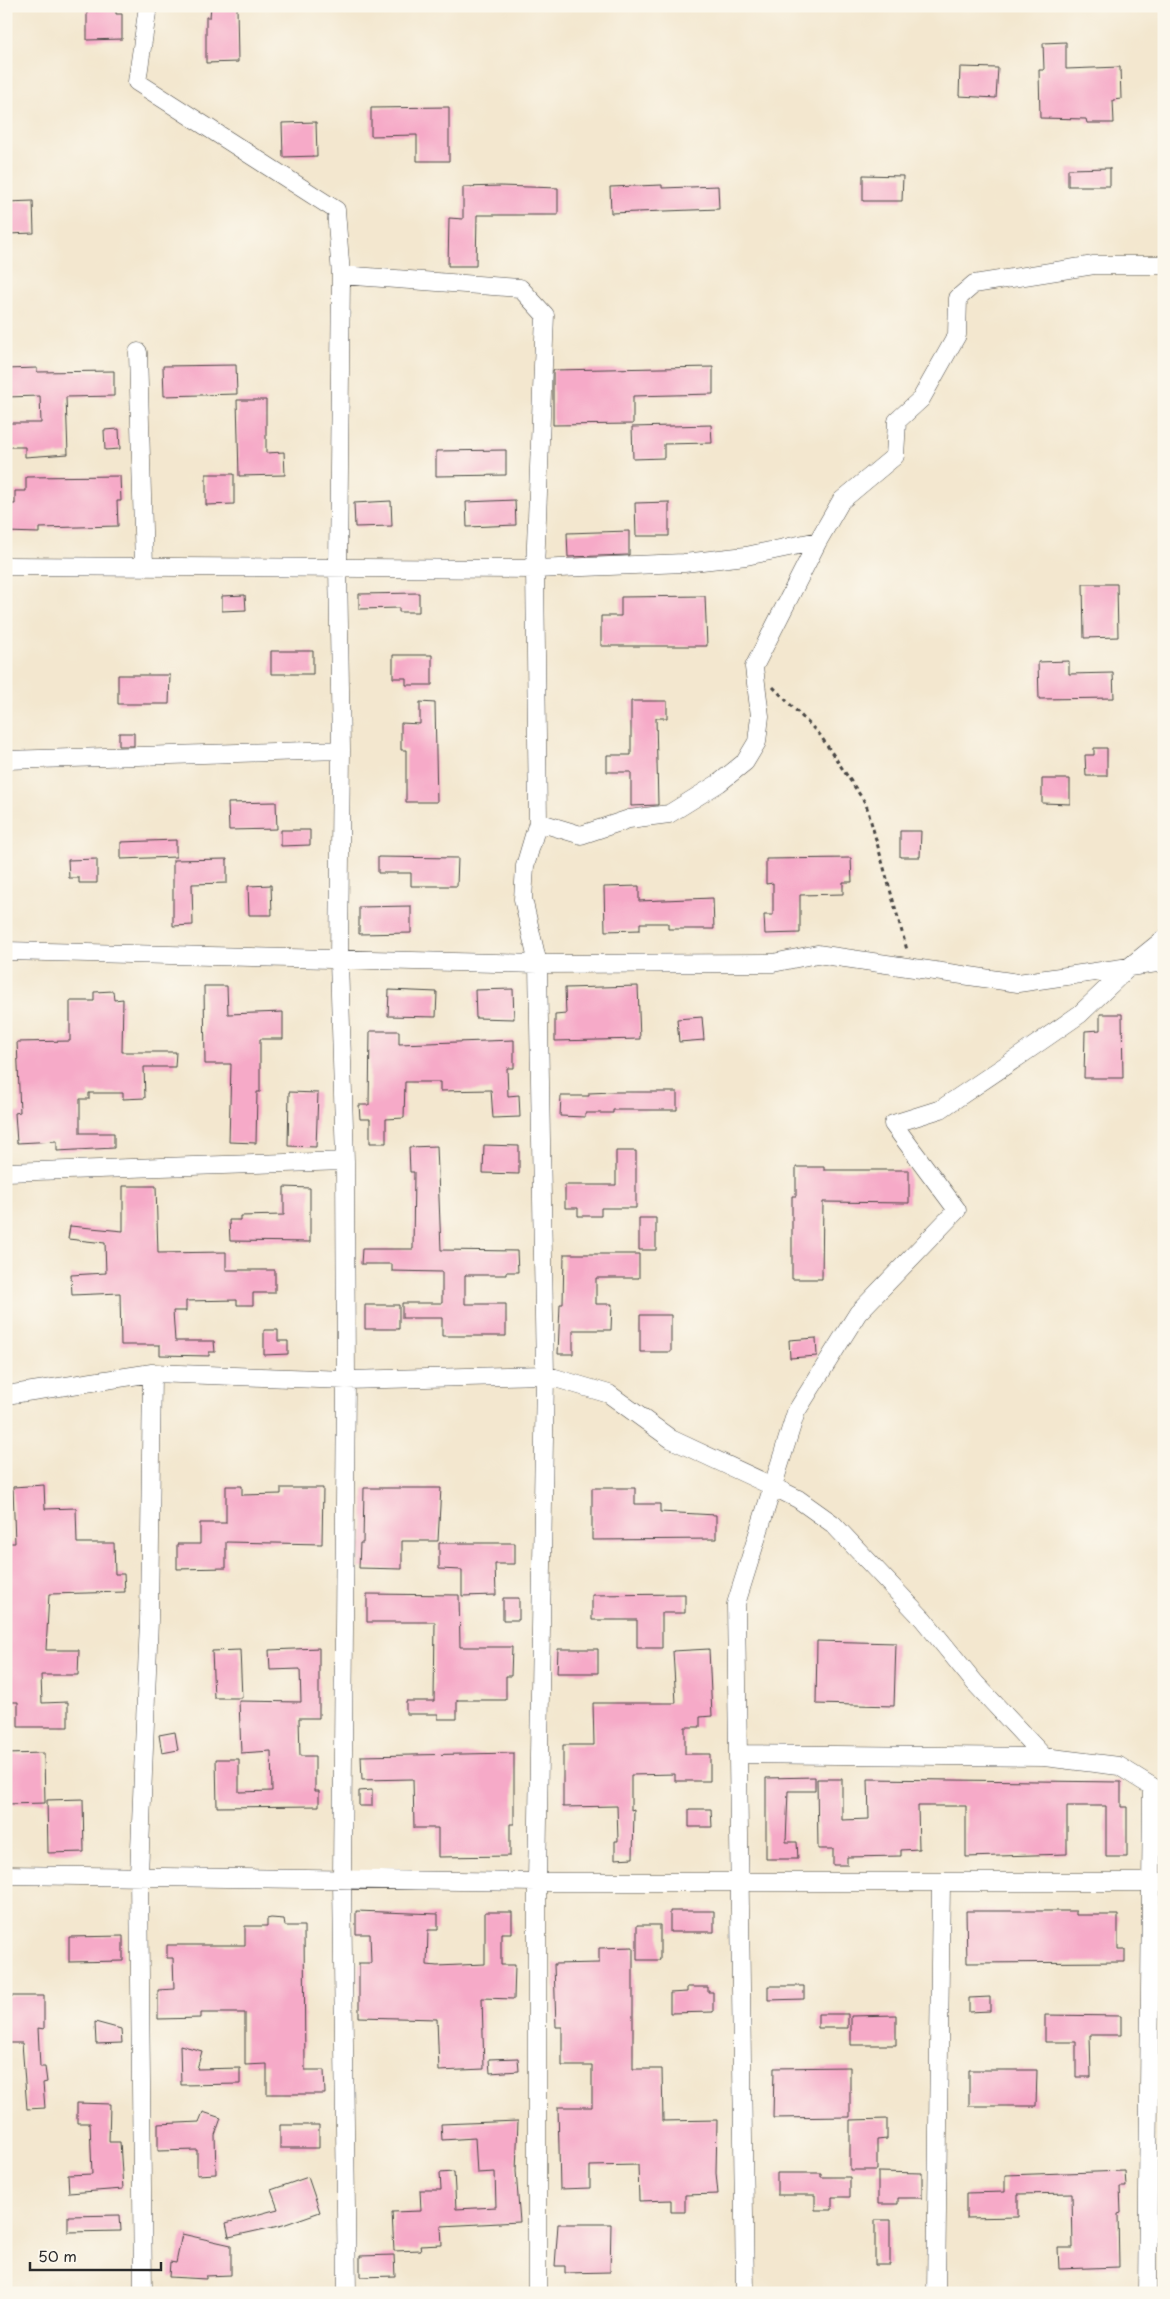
<svg xmlns="http://www.w3.org/2000/svg" width="1170" height="2299" font-family="'Playpen Sans',sans-serif">
  <style>
    .building { fill: #f6aac8 }
    .lines { fill: none; stroke-linecap: round; stroke-linejoin: round }
    .street-casing { stroke: #494744; stroke-width: 19 }
    .path { stroke: #494744; stroke-width: 3; stroke-dasharray: 4 4; stroke-linecap: butt }
    .street { stroke: #fff; stroke-width: 18 }
  </style>
  <rect width="100%" height="100%" fill="#fbf7ec"/>
  <filter id="ink" filterUnits="userSpaceOnUse"><feTurbulence type="fractalNoise" baseFrequency=".02" numOctaves="2"/><feDisplacementMap in="SourceGraphic" scale="10" xChannelSelector="R" yChannelSelector="G"/><feConvolveMatrix kernelMatrix="1 2 1 2 8 2 1 2 1" color-interpolation-filters="sRGB"/></filter>
  <filter id="wash" filterUnits="userSpaceOnUse"><feTurbulence type="fractalNoise" baseFrequency=".0096" numOctaves="4" result="noise"/><feDisplacementMap in="SourceGraphic" scale="20" xChannelSelector="R" yChannelSelector="G"/><feGaussianBlur stdDeviation="1.12" result="paint"/><feColorMatrix in="noise" values="0 0 0 0 0 0 0 0 0 0 0 0 0 0 0 0 0 1.4 0 .05"/><feComposite in="paint" operator="in"/></filter>
  <g filter="url(#wash)">
    <rect width="100%" height="100%" fill="#f3e7cf"/>
    <g id="blocks">
      <path class="building" d="M87,6H116V14H122V39L87,40Z
        M211,6H237L238,62L206,63V17H210Z
        M1066,42V69L1120,67L1121,99L1113,100L1114,123H1087L1086,119L1040,118L1039,70H1044L1043,43Z
        M960,67L998,68L996,98L959,96Z
        M449,107V161H417V135L371,136V108Z
        M316,122L317,156L283,157L282,123Z
        M1110,168V186H1068V169Z
        M863,175L903,176L902,201H863Z
        M662,185V188L718,186L719,209L611,213L610,187Z
        M500,186L558,188V215H477L476,266H448L449,218L463,219V187Z
        M33,201L34,233L8,234L7,202Z
        M236,365L237,394L164,396L163,366Z
        M713,367V394L633,396V424L553,425V370Z
        M37,368V372L114,371V396L66,397L68,454L25,457V447H6V423H41L40,396L6,397V369Z
        M237,400H266V453L284,452L285,475L239,476Z
        M711,425L712,443L664,444V458L633,459L632,427Z
        M119,429L120,449L105,450L104,430Z
        M506,450V475L436,476V451Z
        M206,474H234V504L206,505Z
        M120,476L121,501H117L118,526L39,528V533L6,532V504H15V491H26V477Z
        M515,500L516,525L467,527L466,502Z
        M391,501L392,526L355,527L354,503Z
        M669,502V536H636L635,503Z
        M629,531V555L568,557L567,533Z
        M1083,584H1117L1118,637L1084,638Z
        M419,593V612H399V608L359,609V594Z
        M245,595L246,610L222,611V596Z
        M705,596L707,646H601V616H621V597Z
        M271,651H313V674H271Z
        M393,655H432V685H406V678H393Z
        M1069,661V674L1113,673L1114,698L1039,699L1038,662Z
        M118,675H170L169,704H118Z
        M631,701H667V718H656L658,805L631,806V772H607V755H631Z
        M420,702L435,703L437,802H406V750H401V723L420,724Z
        M119,733H134V746H119Z
        M1094,748H1107V776H1086L1085,755H1094Z
        M1042,779H1070V804L1042,803Z
        M276,802L277,829L229,830L228,803Z
        M281,830H310V845L281,846Z
        M900,831H921L920,857H900Z
        M176,840V857L121,859V842Z
        M378,857L458,858L457,886H411V873H378Z
        M851,858L852,882H843V894L800,895V933L765,934L764,915H773V883L766,884V859Z
        M97,859V883H79V878H69L68,860Z
        M227,859V883L192,884L193,925L173,926V860Z
        M271,885L272,915H249L248,886Z
        M639,886V901L713,898L714,929H668V923H640V930L605,931L604,887Z
        M411,906V933L359,934V907Z
        M204,986H227L228,1014L283,1012V1039H260V1092H257L256,1143L229,1142L231,1064H205Z
        M638,986L640,1039L555,1041V1015L566,1014L565,988Z
        M513,989L514,1019L476,1018L475,990Z
        M389,990L437,992L436,1017L388,1016Z
        M113,991L114,1000L123,999L122,1052H176L175,1067H144L145,1098L123,1099V1093H89V1099H80V1133H114V1148L57,1151V1141L17,1143L15,1113L20,1112L17,1042L70,1041V1001H94V992Z
        M1100,1014H1122L1123,1078H1084L1085,1031L1100,1030Z
        M702,1017L704,1040L679,1042L677,1019Z
        M370,1031H399V1044L514,1040V1068H507L508,1096L519,1095L520,1117L493,1118L491,1090L440,1091V1082H405L404,1118L386,1119V1143H370V1119H360L359,1105H369Z
        M289,1092L318,1093L316,1147L288,1146Z
        M613,1092H677V1110H613V1113H585V1117L560,1116L561,1096H589V1093Z
        M484,1145L519,1146V1174L483,1173Z
        M437,1146L441,1250L517,1251L518,1272H506V1275H465V1304H506V1336H442V1318H402V1303H442V1272L392,1271V1264H361L362,1249H413L414,1172H410L409,1147Z
        M616,1151H636V1208H601V1216H578V1208H565V1185H616Z
        M796,1167H824V1170H909V1203L823,1202L822,1279H792V1196H796Z
        M123,1186H156L158,1253L226,1252V1270H275V1293H253V1305H237V1300L186,1301V1311H173L175,1341H214L215,1352H209V1356L160,1355V1345H121L120,1293L72,1295L71,1275L106,1273L105,1243L68,1239L70,1226L123,1231Z
        M284,1187L310,1188V1242L230,1241L229,1220H240V1216L284,1215Z
        M639,1218H656V1250H639Z
        M564,1254H639V1278H596V1304H612L611,1330H573V1354H558L560,1304H563Z
        M365,1305H399V1329H365Z
        M640,1315H671V1352H640Z
        M264,1330H278V1341H288V1354L264,1355Z
        M816,1338L817,1356L790,1358L789,1340Z
        M44,1485L45,1509L76,1508L77,1543H114L115,1574H124L125,1592L49,1594L46,1650H79L78,1675H41L42,1703L68,1702V1727H18V1702H6V1543H15L13,1487Z
        M226,1486H242V1495L281,1494V1488H323L322,1544L226,1542V1568L177,1569V1544H200V1523H226Z
        M364,1488H441L438,1541H402V1569L359,1568L360,1543H363Z
        M592,1488H635V1504H660V1512L716,1515V1539L592,1540Z
        M439,1543H515V1564H495L496,1595L462,1596V1570L439,1569Z
        M367,1594L459,1595L460,1647H512L511,1676H506V1700H457V1719H438V1714H406V1701H434L435,1622H367Z
        M685,1594V1613H662V1648H637V1620H592V1595Z
        M503,1598H519V1620H503Z
        M817,1641L896,1643L894,1706L816,1704Z
        M319,1648V1718H299L300,1756H315V1791H319V1806L217,1807L216,1759H239V1792L272,1791L271,1751L241,1753L239,1701L301,1702L300,1669L270,1670L269,1650Z
        M558,1649H598V1673H557Z
        M709,1649L712,1716L700,1717V1727H685V1754H710V1781H675V1774L631,1775V1810L634,1809L633,1858L615,1859V1841H618L617,1806L563,1807V1745H594L593,1703H676L673,1651Z
        M240,1650L242,1698H214L212,1651Z
        M175,1732L178,1750L162,1753L159,1735Z
        M44,1753L45,1803L6,1804V1754Z
        M514,1753V1824H510V1856L438,1857V1828H414L413,1779L362,1780L361,1756Z
        M815,1777V1791H788L786,1842H797L798,1859H766V1778Z
        M817,1779H842V1820L869,1819L868,1779L1121,1782V1807H1127V1857H1106V1806H1067V1854L966,1857V1806H918L919,1849L901,1850V1856L847,1857V1865H833V1849H818Z
        M372,1790V1806H359V1791Z
        M83,1799L84,1852L48,1853L47,1800Z
        M689,1809H711L712,1827H689Z
        M356,1911L438,1914V1930H428L427,1965L437,1966L485,1964V1912H512V1933H501V1965H515L514,1999L482,1998L484,2069L439,2071L437,2019L359,2017V1963H371L370,1934H356Z
        M670,1911H714V1932H670Z
        M966,1911H1076V1915H1118V1949H1125V1962L967,1963Z
        M271,1918L284,1919L285,1926H304L305,2070H324L325,2094H267V2064L245,2065V2013H201V2018L158,2019V1990L174,1989L173,1958H167V1945H245V1926H267V1919Z
        M637,1925H660V1960H637Z
        M123,1936V1961L69,1962V1937Z
        M633,1947V2069H662L663,2121L717,2120L716,2173L718,2194L685,2195V2212H671V2200L639,2201L638,2165L590,2166V2188L560,2189L558,2107H592V2066H562V2027H556L554,1964L599,1963V1948Z
        M768,1986H804V1999L768,2000Z
        M687,1987H708V1992H713V2012L670,2013V1993L687,1992Z
        M6,1996H44V2029L38,2028L40,2067H45L47,2082L43,2083L45,2108L27,2109L22,2043H6Z
        M990,1997V2011L969,2012V1998Z
        M818,2014H848V2028H818Z
        M896,2015V2045H851V2016Z
        M1045,2015L1121,2016V2035H1090L1091,2077H1076V2042H1045Z
        M95,2022L121,2029L122,2043L96,2044Z
        M180,2045L202,2051L197,2069L240,2068V2084L181,2085Z
        M518,2058L519,2071L490,2073L489,2059Z
        M850,2067V2117L773,2118L774,2068Z
        M969,2070H1037L1036,2106H969Z
        M77,2103L110,2104L109,2142H120L123,2189L69,2193L68,2175L92,2174L90,2123H77Z
        M203,2112L221,2118L215,2135L216,2174L197,2175V2150L158,2151V2124L199,2122Z
        M887,2119V2139L877,2140V2170H850V2120Z
        M518,2121L516,2171L520,2222L441,2226L442,2245L420,2246L421,2250L394,2251L392,2212L421,2211L420,2190H441L440,2173L454,2172L456,2209L496,2207L495,2172L477,2173L475,2138L442,2140L441,2124Z
        M280,2125H319V2148H280Z
        M1125,2171L1126,2187H1120L1121,2213L1118,2214L1119,2267L1059,2269L1058,2248H1073L1072,2193L1018,2194V2217L966,2218V2193L1005,2192V2175Z
        M878,2172L922,2173V2198H898V2204H878Z
        M777,2173H821V2177H850V2197H832V2210H815V2195H777Z
        M308,2177L320,2212L283,2225L229,2237L226,2223L278,2209L271,2190Z
        M120,2215L121,2231L68,2232V2216Z
        M875,2220H890V2265H875Z
        M558,2224H611L610,2272L565,2273V2266H555Z
        M182,2234L231,2245V2275L206,2276V2279L169,2277L170,2262L176,2263Z
        M394,2255L395,2276L360,2277V2256Z"/>
    </g>
  </g>
  <g filter="url(#ink)">
    <use href="#blocks" fill-opacity="0" stroke="#494744" stroke-width="1"/>
    <g class="lines">
      <defs>
        <path id="street" d="M148,6L137,82L336,210L341,275L338,566L341,750L339,960L345,1161L346,1380L342,1878L347,2293
          M341,275L520,288L545,315L535,569L538,822L525,866L523,899L538,964L545,1375L537,1882V2293
          M138,352L144,566
          M6,566L535,569L684,563L746,556L818,541L841,501L895,456L897,421L921,399L957,335L958,298L974,284L1094,265H1164
          M6,760L341,750
          M538,822L581,835L629,819L669,814L719,783L745,762L757,742L760,716L754,667L818,541
          M6,951L538,964L773,963L817,954L1018,983L1164,962
          M6,1172L345,1161
          M6,1395L152,1373L346,1380L545,1375L609,1394L671,1439L772,1486L798,1499L833,1524L923,1619L975,1683L1044,1757L1119,1766L1164,1794
          M738,1754L1044,1757
          M6,1875L537,1882H1164
          M143,2293L139,1875L149,1620L152,1373
          M745,2293L736,1604L796,1412L858,1313L957,1210L893,1124L941,1109L1021,1055L1080,1014L1128,968L1164,939
          M936,2293L941,1882
          M1147,2293L1152,1788"/>
      </defs>
      <use href="#street" class="street-casing"/>
      <path class="path" d="M773,687L820,735L866,804L907,950"/>
      <use href="#street" class="street"/>
    </g>
  </g>
  <rect width="1170" height="2299" fill="none" stroke="#fbf7ec" stroke-width="25"/>
  <path d="M30 2262v8h131v-8" fill="none" stroke="#2b2b2b" stroke-width="2.5"/>
  <text x="38" y="2262" font-size="15" fill="#2b2b2b" stroke="#fbf7ec" stroke-width="4" paint-order="stroke">50 m</text>
</svg>
